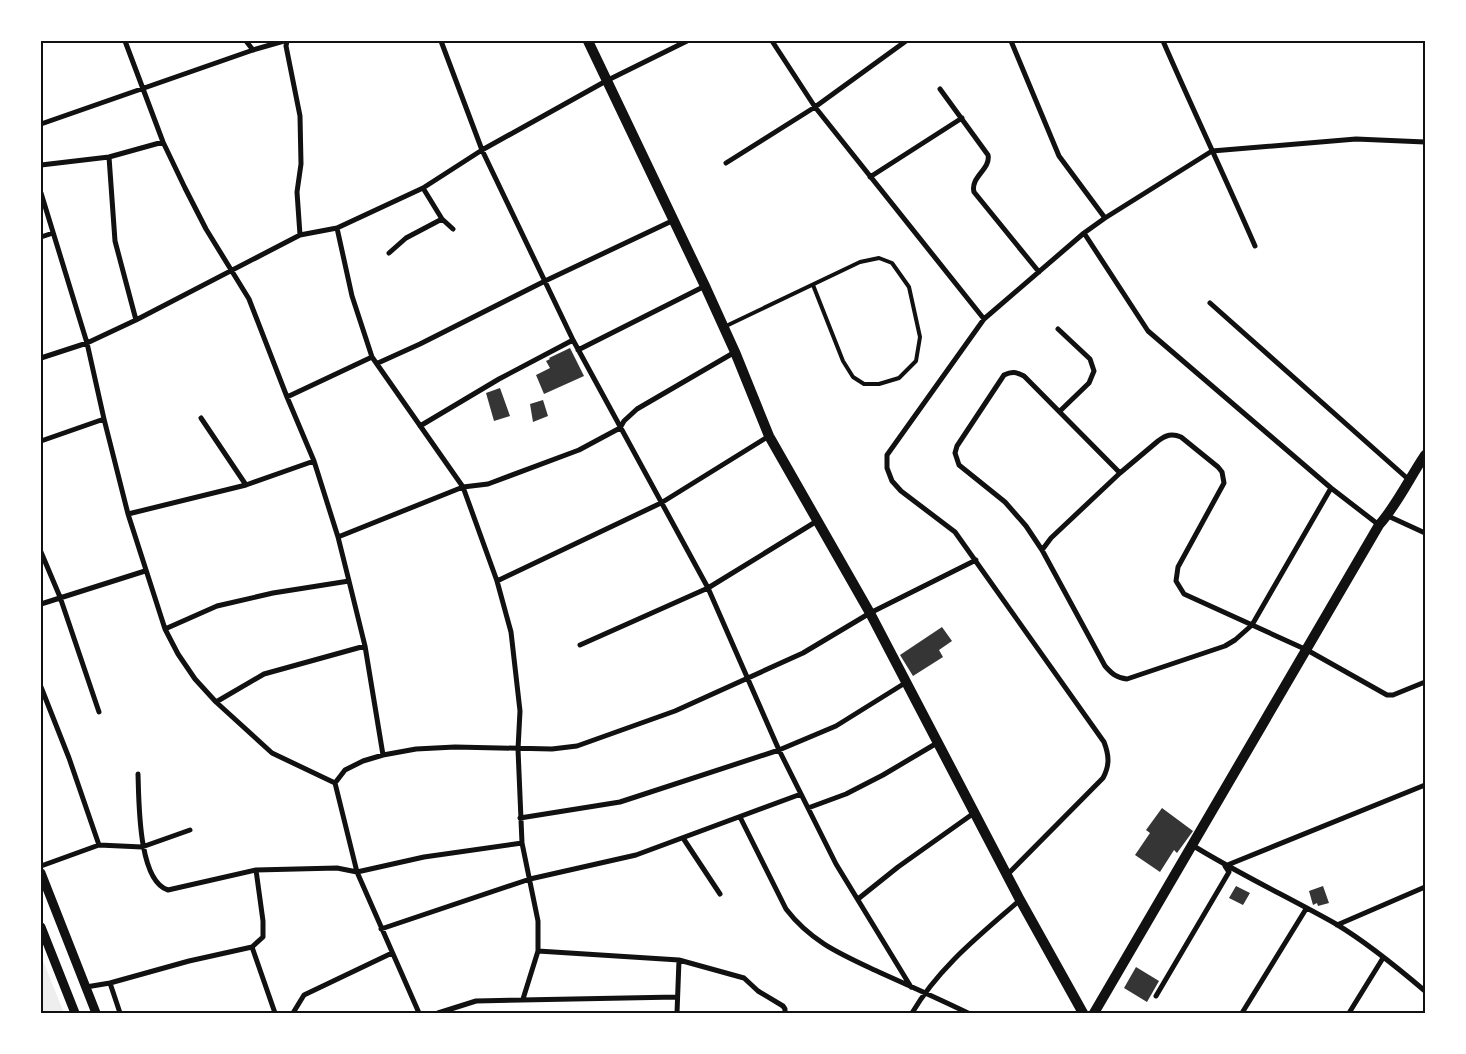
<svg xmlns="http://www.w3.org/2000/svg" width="1466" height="1054" font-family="'Public Sans',sans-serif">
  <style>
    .green { fill: #eee }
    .building { fill: #353535 }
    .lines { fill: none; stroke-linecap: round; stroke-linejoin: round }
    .service { stroke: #111; stroke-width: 4 }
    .minor { stroke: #111; stroke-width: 5 }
    .tertiary { stroke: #111; stroke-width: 9 }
    .secondary { stroke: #111; stroke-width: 10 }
    .neatline { fill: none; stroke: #111; stroke-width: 2 }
  </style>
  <rect width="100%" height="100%" fill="#fff"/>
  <path class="green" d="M41,956L64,1013H41Z"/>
  <path class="building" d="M570,348L584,376L544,394L536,375L550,368L546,361L550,359L549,358Z
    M500,388L510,416L494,421L486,393Z
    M543,400L548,416L533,422L530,404Z
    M942,627L952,641L939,650L943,657L913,676L900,655Z
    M1162,808L1193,831L1177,853L1174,850L1160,872L1135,855L1150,833L1146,830Z
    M1236,886L1250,893L1243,905L1229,898Z
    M1323,886L1329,903L1318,906L1317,903L1313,905L1309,891Z
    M1136,967L1159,981L1147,1002L1124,988Z"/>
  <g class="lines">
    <path class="service" d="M724,327L860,262L879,258L892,263L909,287L920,337L916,361L899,378L879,384H864L853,377L843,361L813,285"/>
    <path class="minor" d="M125,41L163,142L185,188L206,229L249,299L287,397L314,461L338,537L349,581L365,646L383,755
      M246,41L253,50
      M287,41L286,46L300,116L301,164L297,192L300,235
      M441,41L482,150L573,340L708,588L779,750L836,864L911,987
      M772,41L815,107L984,319
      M1011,41L1059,156L1105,218
      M1163,41C1193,110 1225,177 1255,246
      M940,89L988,155C991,169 970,177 974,192L1039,272
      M41,124L253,50L284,41
      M109,157L115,241L136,320
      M726,163L815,107L906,41
      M41,165L109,157L163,142
      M870,177L962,118
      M423,188L442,219L453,229
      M41,193L87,343L104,419L128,514L165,629L178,654L195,679L216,702L272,753L335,783L357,872L419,1013
      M337,228L352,296L372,357L463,487L497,581L511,632L520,711L518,749L522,843L538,921V951L523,999
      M1084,233L1148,331L1331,488L1379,525
      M41,237L53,233
      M389,253L406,238L442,219
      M1210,303L1408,479
      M1058,329L1090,359L1094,371L1089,383L1060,411
      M578,350L705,286
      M41,358L87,343L136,320L300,235L337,228L423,188L482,150L606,81L687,41
      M378,363L420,344L545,281L674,220
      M287,397L372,357
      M201,418L246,485
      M420,426L499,379L573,340
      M41,441L104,419
      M1120,473L1024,376C1016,372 1012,371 1004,375L957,446L955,453L959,465L1005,502L1026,526L1042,550L1105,666C1112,674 1117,678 1127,679L1225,646L1235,640L1252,625L1331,488
      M128,514L246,485L314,461
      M1388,516L1425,533
      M338,537L463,487L488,484L579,450L620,428L624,421L637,409L735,352
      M1042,550L1051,538L1120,473L1158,441C1166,435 1172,433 1181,437L1218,467L1222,472L1224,483L1178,567L1176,581L1184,594L1307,650L1387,695H1393L1425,682
      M41,552L60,597L99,712
      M497,581L661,503L769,436
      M41,604L145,571
      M165,629L217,606L273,593L349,581
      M580,645L708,588L817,521
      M41,687L69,758L99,845
      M216,702L264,674L365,646
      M138,774C139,801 138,881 168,890L256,870L337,868L357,872L424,857L522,843
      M335,783L345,770L363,761L383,755L416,749L455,747L552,749L577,746L675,711L803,653L870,613L976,560
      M808,808L846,794L883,775L937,743
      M740,817L786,909C812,943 843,955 881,973C910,986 939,999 968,1013
      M520,818L620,802L779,750L836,726L905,683
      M683,838L720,894
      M1192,845C1239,874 1288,897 1336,924C1366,942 1398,968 1425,991
      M41,866L99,845L142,847L190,830
      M256,870L263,921V937L252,947L275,1013
      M1007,875L1103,778C1110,765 1109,755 1104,742L955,532L901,491L892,481L887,468V455L984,319L1084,233L1105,218L1212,151L1356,139L1425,142
      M858,899L898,867L974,813
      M1337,925L1425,887
      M381,929L530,879L636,855L801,794
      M538,951L679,960L744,978L758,991L783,1006L785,1009V1013
      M110,983L120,1013
      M86,987L110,983L189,961L252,947
      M1156,996L1229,872L1225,866L1425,785
      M293,1013L304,995L392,953
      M438,1013L476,1001L677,997
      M677,1013L679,960
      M912,1013C939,967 980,935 1020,900
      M1242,1013L1306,909
      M1349,1013L1383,958"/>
    <path class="tertiary" d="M41,873L96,1013
      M41,927L75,1013"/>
    <path class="secondary" d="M588,41L705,286L735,352L769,436L870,613L1020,900L1083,1013
      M1094,1013L1379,525C1397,505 1410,477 1425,455"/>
  </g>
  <rect width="1466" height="1054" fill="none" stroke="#ffffff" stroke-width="85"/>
  <rect x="42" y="42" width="1382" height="970" class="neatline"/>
</svg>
